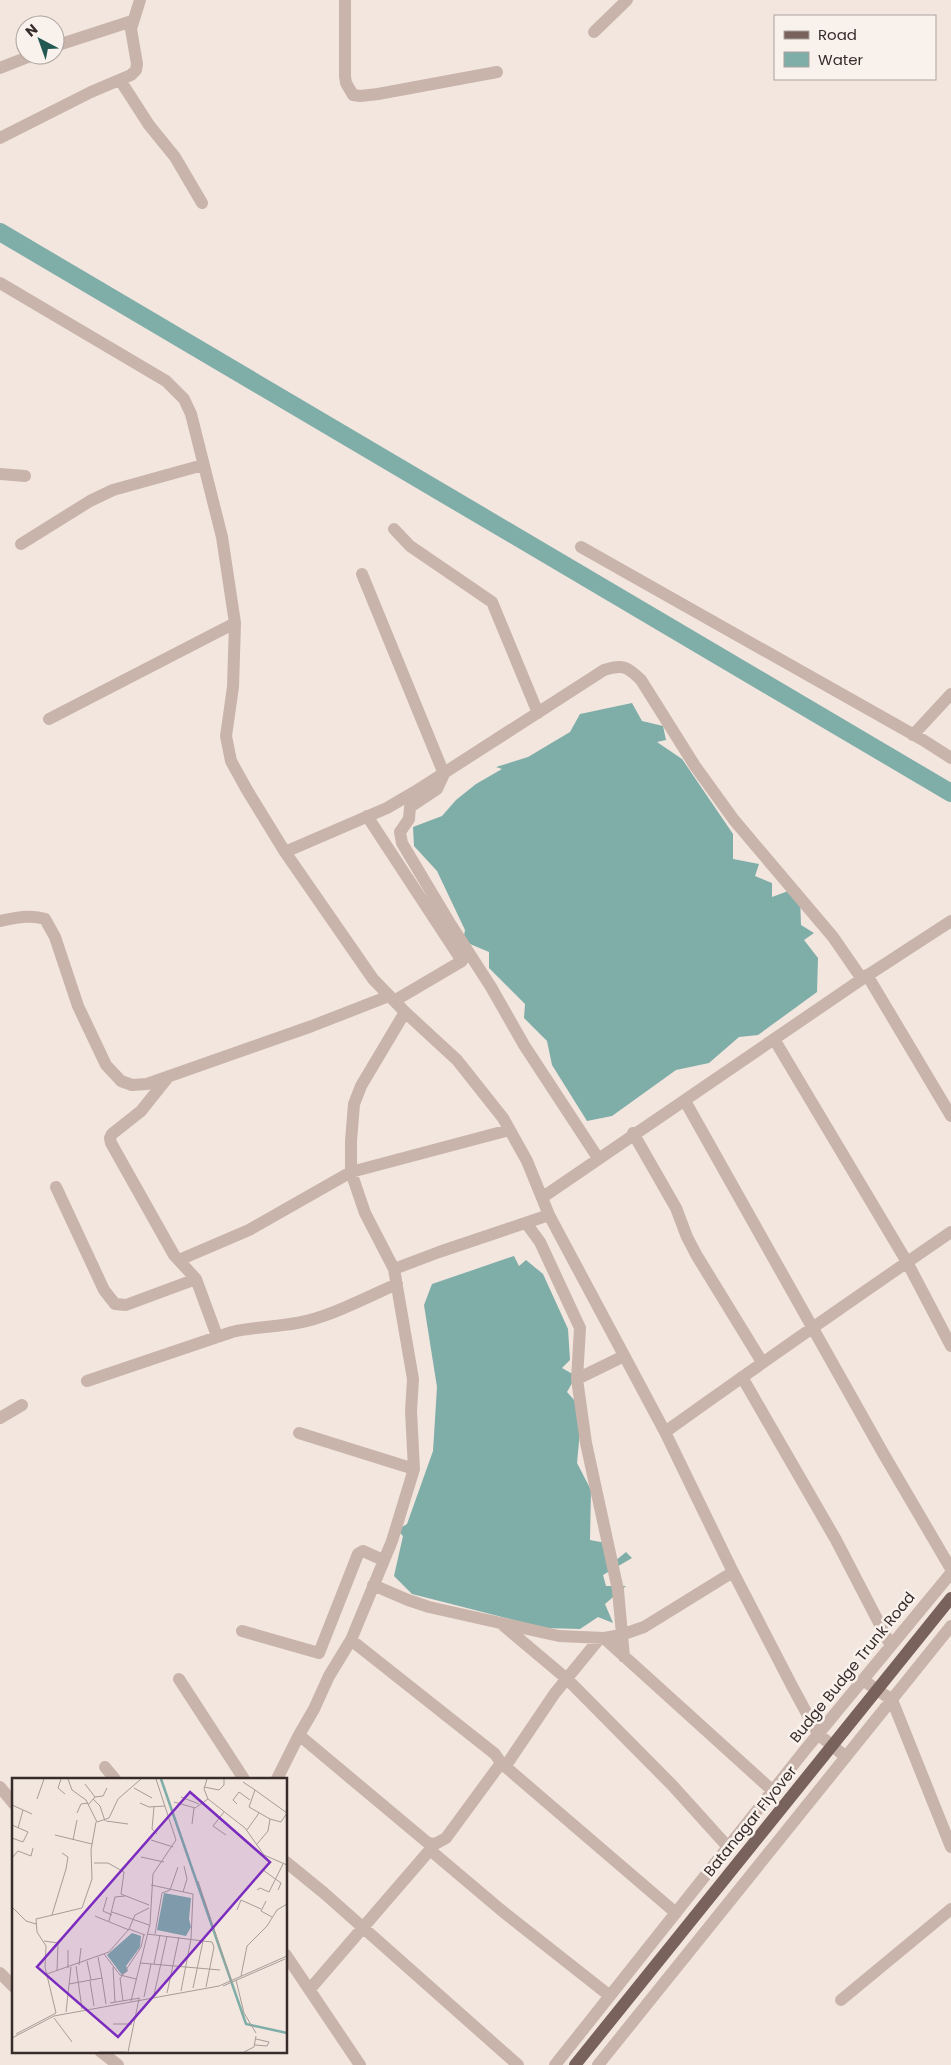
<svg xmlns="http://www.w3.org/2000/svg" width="951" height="2065" font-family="Poppins,sans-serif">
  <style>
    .water { fill: #7fada8 }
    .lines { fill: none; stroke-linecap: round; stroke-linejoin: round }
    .canal { stroke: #7fada8; stroke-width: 18 }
    .minor { stroke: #c9b4ab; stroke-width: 12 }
    .major { stroke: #79615c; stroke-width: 12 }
    .labels { text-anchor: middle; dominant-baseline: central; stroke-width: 5; stroke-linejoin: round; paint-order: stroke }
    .street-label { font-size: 15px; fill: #382c2a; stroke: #f9f1eb }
    .inset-river { fill: none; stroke: #7fada8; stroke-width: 2.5 }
    .inset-road { fill: none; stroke: #a89c97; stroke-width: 1 }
    .view { fill: #7b2cbf; fill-opacity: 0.15; stroke: #7b2cbf; stroke-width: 2.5 }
    .inset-edge { fill: none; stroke: #382c2a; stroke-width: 2.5 }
  </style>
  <rect width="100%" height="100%" fill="#f2e6df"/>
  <path class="water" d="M632,703L642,721L663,726L666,740L657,742L682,759L733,834V859L759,864L755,876L772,883V897L791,890L800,897L801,925L814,933L804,940L818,958L817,992L758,1035L739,1037L709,1063L676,1070L612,1116L587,1121L552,1065L547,1041L524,1018L525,1004L489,968V952L463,941L465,930L437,871L414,846L413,827L442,816L456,800L476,784L502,769L496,767L528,757L570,732L580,714Z
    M514,1256L519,1266L526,1260L543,1274L568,1329L570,1360L562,1368L576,1376L567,1392L582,1409L577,1463L591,1490L590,1540L606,1543L609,1566L626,1552L632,1558L603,1575L606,1586H626L605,1604L613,1623L598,1617L580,1629L545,1628L412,1594L394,1576L403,1536L397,1530L407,1524L433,1451L437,1387L424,1305L432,1284Z"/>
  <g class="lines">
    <path class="canal" d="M0,232L951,793"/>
    <path class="minor" d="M345,0V76L346,83L353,95L360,96L378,94L497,72
      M594,32L627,0
      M55,46L132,21
      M0,68L33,55
      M120,80L149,125L175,157L202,203
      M0,138L91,92L131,75L136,70L137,64L131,29L140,0
      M0,283L166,381L184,399L191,414L222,537L235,623L233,687L226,736L231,761L247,790L285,852L373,979L405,1012L457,1060L503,1118L527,1161L549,1215L665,1432L733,1572L792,1686L818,1734L846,1757
      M0,474L25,476
      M394,529L410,546L492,602L538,713
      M21,544L90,501L113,490L203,465
      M581,547L923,740L951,758
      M362,574L444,774L437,789L410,807L409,819L400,832L402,843L451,925L491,987L524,1045L598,1158
      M49,719L235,623
      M913,735L951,694
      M367,816L462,961L394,1001
      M285,852L387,808L416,791L604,670C622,664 627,666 641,680L695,766L734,820L833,937L862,979
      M0,921C15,918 31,914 45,919L55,937L78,1006L106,1065L121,1081L132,1085L147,1084L312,1026L389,996
      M867,975L951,1116
      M405,1012L361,1086L354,1104L351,1141V1172L365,1213L394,1269L439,1252L549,1215
      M774,1039L907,1262L951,1346
      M169,1076L141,1111L112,1134L110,1138L111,1143L174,1255L196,1279L217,1336
      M685,1101L883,1453L951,1569
      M633,1133L676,1208L687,1237L697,1256L762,1362
      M56,1187L104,1290L115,1304L126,1305L196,1279
      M543,1197L862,979L951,921
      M526,1223L540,1242L580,1328L577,1379L586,1443L618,1590L624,1657
      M179,1260L249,1230L351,1172L509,1130
      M742,1377L836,1540L891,1646
      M577,1379L624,1356
      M87,1381L232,1332C253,1327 275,1327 297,1323C328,1318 367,1297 397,1284
      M0,1418L22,1405
      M665,1432C760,1364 855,1298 951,1232
      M299,1433L414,1469
      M373,1585L408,1600L429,1607L559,1636L604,1638L621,1635L644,1627L733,1572
      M504,1626L567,1679L672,1785L728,1847
      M242,1631L319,1653L358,1554L363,1551L383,1560
      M604,1638L773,1791
      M179,1679L244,1779
      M863,1680L892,1700L951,1847
      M299,1735L428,1843L435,1844L446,1838L501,1763L495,1754L351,1640
      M501,1763L676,1913
      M105,1767L115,1779
      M505,1767L555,1693L600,1638
      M277,1779L299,1735L314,1709L329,1676L351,1640L392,1541L414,1469L411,1411L413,1379L394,1269
      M0,1787L14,1804
      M430,1850L501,1910L610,1996
      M286,1862L324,1893L518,2065
      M286,1955L360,2065
      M0,1973L14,1987
      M310,1989L435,1844
      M841,2000L951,1909
      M100,2051L118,2065
      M555,2065L805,1750L951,1573
      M598,2065L951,1626"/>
    <path class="major" d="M575,2065L951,1598"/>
  </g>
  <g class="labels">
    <g class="street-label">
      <text transform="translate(852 1667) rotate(-51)">Budge Budge Trunk Road</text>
      <text transform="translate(750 1821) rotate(-51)">Batanagar Flyover</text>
    </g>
  </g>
  <g transform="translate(12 1778)">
    <rect width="275" height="275" fill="#f2e6df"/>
    <path d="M152,115L179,120L177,141L179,149L174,158L145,152ZM120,155L129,158L128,169L114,188L116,193L110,197L95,177Z" fill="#7fada8"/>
    <path class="inset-river" d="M149,1L234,246L275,255"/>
    <path class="inset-road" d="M49,1L46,10L53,16M56,1L60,12L74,22L85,44L97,40L106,21L129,1M195,1L192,11L196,21L233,50L252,77L275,87M231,4L243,12L237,29L258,41M73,6L83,19M192,9L207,12L212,7V1M122,10L140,20M243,12L275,35M169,19L187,26M25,21L32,1M81,21L88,28L93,43M162,24L183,30L196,21M128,25L137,29L153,28M225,26L221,22L227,14L238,22M0,27L20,36M76,27L83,19L91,18L95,10M142,29L140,51L145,56M212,34L201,48L214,57M65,35L69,26L76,25M94,43L116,46M180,46L182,30M0,47L16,54L11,64L0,60M6,50L11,32M235,52L247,35M43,57L80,66M61,62L65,42M139,62L161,69M245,66L256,53L258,41L269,44L275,35M129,79L152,84M0,80L6,73L19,78L21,70M82,85H96L112,94L109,116L137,127M251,92L269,105L266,112M186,103L219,202M139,107L181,116L179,161M245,112L248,110L257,114L271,86M171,114L175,101L172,88M95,119L91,133L100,137M254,123L249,133L260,139M0,129L14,143L24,146M225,132L229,122L249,131M100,134L137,147M40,137L54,91L56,79L50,75M83,138L117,152M97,143L103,119L113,118M135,156L191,163L181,210M143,156L150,115L158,112L166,89M133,157L117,151L123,137L137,130M32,163L46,165L45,193M191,163L200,164L202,169L194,209M92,176L108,197L124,201M75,183L79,202L90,200L86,179M128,185L208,192M142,186L148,157M67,187L69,170M64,188L70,231M101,189L103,224M56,190V172M35,196L97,174L117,151M229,198L235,168L255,148L265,132L275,126M90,200L94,226M108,200L111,223M108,201L129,169L132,156M224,202L232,235L244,255M78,203L82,228M57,206L79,202M211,208L273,181M169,213L179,161M155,215L167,159M142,217L155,158M132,219L139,186M119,223L138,146L141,96L164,62L144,1M98,225L128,220M54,234L59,189M44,235L33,189L34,168L25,154L24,141L70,130L80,101L79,72L84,44M42,240L60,264M101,246H120M4,256L44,235M0,260L42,238L207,208L275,178M243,267L255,268L257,264L244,261M87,274H114M116,274L127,221M232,274L242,269L244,258"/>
    <path class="view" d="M178,14L258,84L106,259L25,189Z"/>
    <rect width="275" height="275" class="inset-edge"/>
  </g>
  <rect x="774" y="15" width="162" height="65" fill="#f9f1eb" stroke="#aca29e"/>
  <rect x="784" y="31" width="25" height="8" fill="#79615c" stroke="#aca29e"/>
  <text x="818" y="40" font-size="15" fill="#382c2a">Road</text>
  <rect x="784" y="52" width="25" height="15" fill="#7fada8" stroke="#aca29e"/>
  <text x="818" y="65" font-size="15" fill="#382c2a">Water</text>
  <g transform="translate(40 40) rotate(319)"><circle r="24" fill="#f9f1eb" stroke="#aca29e"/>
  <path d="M0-4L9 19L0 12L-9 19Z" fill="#225752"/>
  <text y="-8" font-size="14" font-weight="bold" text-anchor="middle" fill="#382c2a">N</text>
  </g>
</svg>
